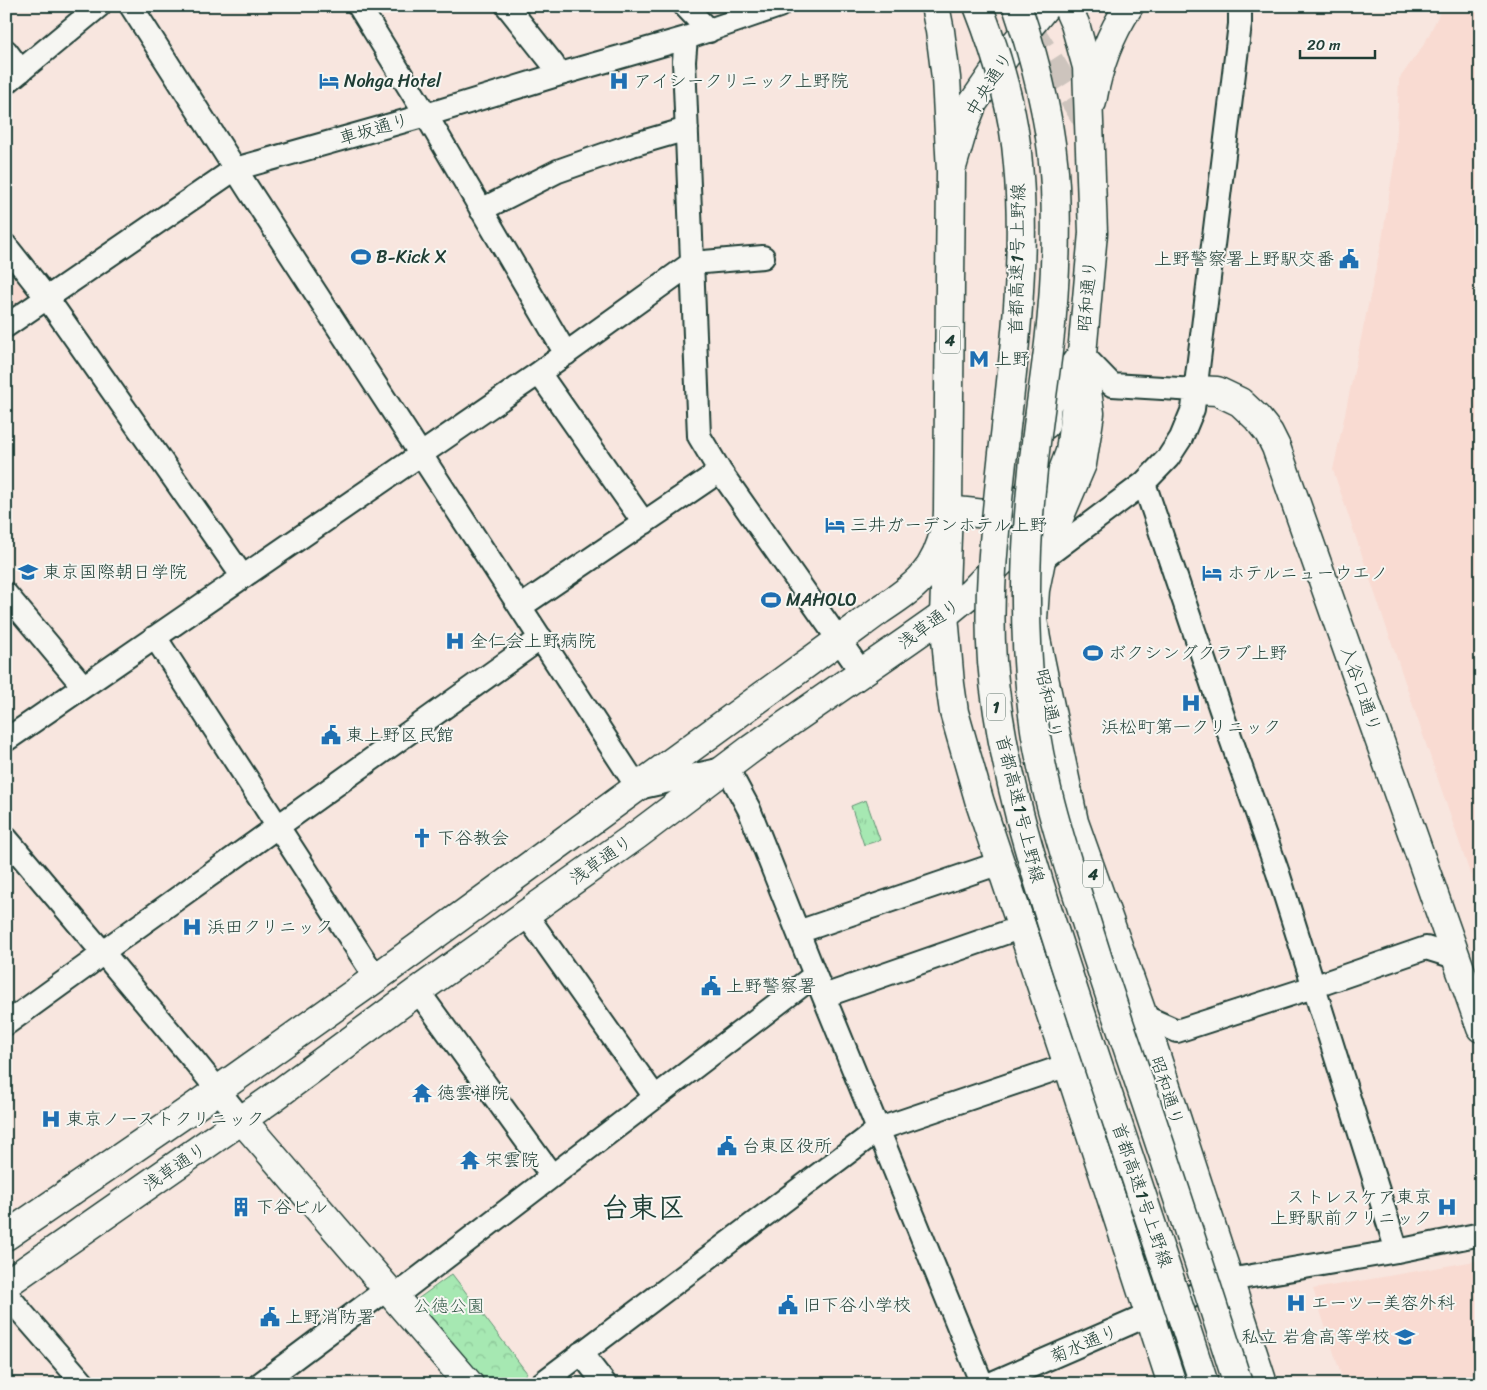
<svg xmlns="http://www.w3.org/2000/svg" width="1487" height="1390" font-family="Sriracha,'Klee One',sans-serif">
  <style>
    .built { fill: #f9dbd2 }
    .grass { fill: url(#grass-tufts); stroke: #629273 }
    .park { fill: url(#park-crowns); stroke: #629273 }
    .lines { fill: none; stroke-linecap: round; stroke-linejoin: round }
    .highway-tunnel { stroke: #cdc4bd; stroke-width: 28; stroke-dasharray: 28 14; stroke-linecap: butt }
    .street-casing { stroke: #1f3d34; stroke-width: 26 }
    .secondary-casing { stroke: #1f3d34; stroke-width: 31 }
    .highway-casing { stroke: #1f3d34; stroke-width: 31 }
    .street { stroke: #f6f6f2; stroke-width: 22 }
    .secondary { stroke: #f6f6f2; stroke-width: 28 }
    .highway { stroke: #f6f6f2; stroke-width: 28 }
    .highway-bridge-casing { stroke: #1f3d34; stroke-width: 31; stroke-linecap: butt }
    .highway-bridge { stroke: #f6f6f2; stroke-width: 28 }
    .labels { text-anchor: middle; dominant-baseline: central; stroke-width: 4; stroke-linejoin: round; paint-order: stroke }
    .shield { fill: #f6f6f2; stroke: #60746d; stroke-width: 1 }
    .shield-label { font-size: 16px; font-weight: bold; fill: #1f3d34 }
    .poi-label { font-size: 18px; fill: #1f3d34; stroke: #f6f6f2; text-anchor: start }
    .street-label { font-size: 18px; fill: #1f3d34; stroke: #f6f6f2 }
    .park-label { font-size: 18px; fill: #3a5f4d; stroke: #f6f6f2 }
    .town-label { font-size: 28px; font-weight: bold; fill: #1f3d34; stroke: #f6f6f2 }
  </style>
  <defs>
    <pattern id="grass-tufts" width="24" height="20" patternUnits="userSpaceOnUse" patternTransform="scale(1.25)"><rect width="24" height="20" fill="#a6e8b2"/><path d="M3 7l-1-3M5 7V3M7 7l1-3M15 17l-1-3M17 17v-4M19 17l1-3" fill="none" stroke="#8ec89a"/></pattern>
    <pattern id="park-crowns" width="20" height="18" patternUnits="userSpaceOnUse" patternTransform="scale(1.25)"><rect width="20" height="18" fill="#a6e8b2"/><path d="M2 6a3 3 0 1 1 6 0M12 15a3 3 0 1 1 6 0" fill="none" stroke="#8ec89a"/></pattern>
  </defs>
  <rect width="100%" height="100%" fill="#f8e6df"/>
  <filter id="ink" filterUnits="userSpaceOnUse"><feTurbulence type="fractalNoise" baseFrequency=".02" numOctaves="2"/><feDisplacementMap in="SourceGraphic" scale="10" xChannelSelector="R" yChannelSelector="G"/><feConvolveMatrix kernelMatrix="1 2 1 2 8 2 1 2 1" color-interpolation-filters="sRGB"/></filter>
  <g filter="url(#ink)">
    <path class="built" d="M1443,6H1481V906L1333,470L1382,240L1396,151L1399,79L1425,43Z
      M6,261L31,294L6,311Z
      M1481,1260V1384H1344L1313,1289Z"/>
    <path class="grass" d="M866,800L880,840L864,845L851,806Z"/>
    <path class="park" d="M452,1274L527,1373L514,1384H485L415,1301Z"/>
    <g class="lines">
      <path class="highway-tunnel" d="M1027,26L1089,123"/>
      <defs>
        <path id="street" d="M131,6L250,192L638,788L727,768L749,809L815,975L982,1384
          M359,6L426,115L566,354
          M507,6L553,64L557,75
          M685,6L709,31
          M686,38L684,61L699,436L720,471L862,673
          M6,51L21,71
          M6,83L99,6
          M481,210L558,171L632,145L687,129
          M6,246L47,298L243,577
          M6,326L235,169L426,115L557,75L686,38L779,6
          M1082,354L1112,385L1196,390
          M539,373L644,523
          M1144,483L1224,719L1278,873L1397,1251
          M1041,560L1144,483L1168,458L1181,438L1193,409L1240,24V6
          M6,594L83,686
          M520,607L720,471
          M155,637L376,978
          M6,740L539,373L692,263L763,257
          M6,838L192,1058L242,1120
          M525,913L655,1097
          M798,932L1000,863
          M418,991L552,1176
          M824,996L1022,927
          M1143,1016L1177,1031L1313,987L1426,948L1455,957
          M6,1024L89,964L115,943L541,638
          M6,1293L23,1314L84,1384
          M394,1297L815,975
          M581,1353L605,1384
          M260,1384L387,1289
          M541,1384L879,1129L1068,1065
          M990,1384L1229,1280L1397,1251L1481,1234"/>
        <path id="secondary" d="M1092,102C1098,67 1109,36 1129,6
          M952,167L964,126L973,103L1006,55L1046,6
          M1196,390L1217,391L1240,402L1257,418L1269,433L1276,447L1481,1028
          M242,1120L469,1384
          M6,1236L187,1112L376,978L839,640C853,630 866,620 880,610C915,587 936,572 945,528
          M6,1284L270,1100L418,991L637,835L751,749L907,641L944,615L972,592L1016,546L1049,500L1061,476L1070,452L1080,370"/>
        <path id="highway" d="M935,6L940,31L946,78L951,171L948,510L944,615L950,684L954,712L980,803L1068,1065L1172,1384
          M1067,6L1075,24L1087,67L1093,233L1082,354L1090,413L1082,464L1041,560L1035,590L1033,619L1036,639L1074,822L1143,1016L1263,1384
          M1045,425L1047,404L1082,354
          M948,510C961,511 992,516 1003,513C1020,510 1030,492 1036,477"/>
      </defs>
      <use href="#street" class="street-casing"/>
      <use href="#secondary" class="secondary-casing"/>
      <use href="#highway" class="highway-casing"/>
      <use href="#street" class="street"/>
      <use href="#secondary" class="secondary"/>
      <use href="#highway" class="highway"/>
      <defs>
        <path id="highway-bridge" d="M978,6C998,57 1014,110 1018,164C1027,264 1013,364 1002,462C995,528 987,595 992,661C1001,775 1039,884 1074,992C1117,1123 1162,1253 1204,1384
          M1017,6C1037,65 1052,124 1055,186C1057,237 1055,293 1049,343C1044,385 1037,427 1033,470C1025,545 1023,621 1031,697C1037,763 1056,827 1076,890C1092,942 1109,994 1127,1046C1165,1158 1202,1271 1238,1384"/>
      </defs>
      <use href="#highway-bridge" class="highway-bridge-casing"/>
      <use href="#highway-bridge" class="highway-bridge"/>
    </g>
  </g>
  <defs>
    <symbol id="hotel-bare" viewBox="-9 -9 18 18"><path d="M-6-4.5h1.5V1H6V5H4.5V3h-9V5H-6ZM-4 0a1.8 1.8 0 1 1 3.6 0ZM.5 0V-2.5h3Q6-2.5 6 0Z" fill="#1f6fb2" stroke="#f6f6f2" stroke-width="2.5" paint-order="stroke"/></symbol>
    <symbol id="hospital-bare" viewBox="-9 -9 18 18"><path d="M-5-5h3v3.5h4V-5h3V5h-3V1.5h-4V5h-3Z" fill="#1f6fb2" stroke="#f6f6f2" stroke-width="2.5" paint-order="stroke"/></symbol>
    <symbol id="stadium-bare" viewBox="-9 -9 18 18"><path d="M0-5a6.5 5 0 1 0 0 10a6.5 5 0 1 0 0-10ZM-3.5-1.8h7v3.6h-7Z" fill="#1f6fb2" stroke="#f6f6f2" stroke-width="2.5" paint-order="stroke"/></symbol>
    <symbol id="civic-bare" viewBox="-9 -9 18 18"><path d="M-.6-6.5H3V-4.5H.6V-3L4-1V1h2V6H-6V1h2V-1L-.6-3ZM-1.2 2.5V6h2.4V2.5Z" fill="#1f6fb2" stroke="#f6f6f2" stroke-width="2.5" paint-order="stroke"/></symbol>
    <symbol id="metro-bare" viewBox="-9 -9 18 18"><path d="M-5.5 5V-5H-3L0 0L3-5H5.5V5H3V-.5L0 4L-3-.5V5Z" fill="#1f6fb2" stroke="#f6f6f2" stroke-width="2.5" paint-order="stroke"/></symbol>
    <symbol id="university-bare" viewBox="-9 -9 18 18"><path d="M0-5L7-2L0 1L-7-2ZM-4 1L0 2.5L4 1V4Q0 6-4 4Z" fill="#1f6fb2" stroke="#f6f6f2" stroke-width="2.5" paint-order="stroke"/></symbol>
    <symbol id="church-bare" viewBox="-9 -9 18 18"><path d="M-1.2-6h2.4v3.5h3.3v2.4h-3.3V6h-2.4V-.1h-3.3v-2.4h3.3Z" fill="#1f6fb2" stroke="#f6f6f2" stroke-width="2.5" paint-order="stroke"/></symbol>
    <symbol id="temple-bare" viewBox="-9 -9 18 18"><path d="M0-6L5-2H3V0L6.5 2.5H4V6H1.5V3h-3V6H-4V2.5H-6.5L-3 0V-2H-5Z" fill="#1f6fb2" stroke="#f6f6f2" stroke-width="2.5" paint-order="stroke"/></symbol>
    <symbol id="building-bare" viewBox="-9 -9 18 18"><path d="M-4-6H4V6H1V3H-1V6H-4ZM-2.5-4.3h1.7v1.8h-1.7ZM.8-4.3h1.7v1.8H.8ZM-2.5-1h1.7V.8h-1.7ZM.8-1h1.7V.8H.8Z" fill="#1f6fb2" stroke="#f6f6f2" stroke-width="2.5" paint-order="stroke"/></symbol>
    <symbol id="school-bare" viewBox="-9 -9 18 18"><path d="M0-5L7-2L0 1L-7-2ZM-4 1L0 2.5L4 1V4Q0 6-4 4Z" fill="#1f6fb2" stroke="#f6f6f2" stroke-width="2.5" paint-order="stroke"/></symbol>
  </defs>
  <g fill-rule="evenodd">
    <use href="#hotel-bare" x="315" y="67" width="28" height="28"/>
    <use href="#hospital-bare" x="605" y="67" width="28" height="28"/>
    <use href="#stadium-bare" x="347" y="243" width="28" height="28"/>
    <use href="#civic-bare" x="1335" y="245" width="28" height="28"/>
    <use href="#metro-bare" x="965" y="345" width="28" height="28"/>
    <use href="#hotel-bare" x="821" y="511" width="28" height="28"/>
    <use href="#university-bare" x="14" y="558" width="28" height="28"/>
    <use href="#hotel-bare" x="1198" y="559" width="28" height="28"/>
    <use href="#stadium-bare" x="757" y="586" width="28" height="28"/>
    <use href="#hospital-bare" x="441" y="627" width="28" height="28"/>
    <use href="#stadium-bare" x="1079" y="639" width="28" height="28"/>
    <use href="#hospital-bare" x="1177" y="689" width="28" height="28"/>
    <use href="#civic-bare" x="317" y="721" width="28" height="28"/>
    <use href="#church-bare" x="408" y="824" width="28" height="28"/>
    <use href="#hospital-bare" x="178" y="913" width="28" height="28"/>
    <use href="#civic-bare" x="697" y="972" width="28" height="28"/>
    <use href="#temple-bare" x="408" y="1079" width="28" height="28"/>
    <use href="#hospital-bare" x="37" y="1105" width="28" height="28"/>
    <use href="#civic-bare" x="713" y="1132" width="28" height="28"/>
    <use href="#temple-bare" x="456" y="1146" width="28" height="28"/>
    <use href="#building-bare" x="227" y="1193" width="28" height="28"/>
    <use href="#hospital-bare" x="1433" y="1193" width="28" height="28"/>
    <use href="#hospital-bare" x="1282" y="1289" width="28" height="28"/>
    <use href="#civic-bare" x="774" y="1291" width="28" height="28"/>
    <use href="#civic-bare" x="256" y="1303" width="28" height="28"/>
    <use href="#school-bare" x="1391" y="1323" width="28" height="28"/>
  </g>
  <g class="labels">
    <g class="shield">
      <rect x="940" y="326.5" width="20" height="27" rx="4"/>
      <rect x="987" y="693.5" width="18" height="27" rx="4"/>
      <rect x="1083" y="860.5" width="20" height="27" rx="4"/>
    </g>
    <g class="shield-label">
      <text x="950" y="340">4</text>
      <text x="996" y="707">1</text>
      <text x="1093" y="874">4</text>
    </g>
    <g class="poi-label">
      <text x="344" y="81">Nohga Hotel</text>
      <text x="634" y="81">アイシークリニック上野院</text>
      <text x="376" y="257">B-Kick X</text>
      <text x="1334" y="259" text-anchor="end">上野警察署上野駅交番</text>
      <text x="994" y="359">上野</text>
      <text x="850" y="525">三井ガーデンホテル上野</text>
      <text x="43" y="572">東京国際朝日学院</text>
      <text x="1227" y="573">ホテルニューウエノ</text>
      <text x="786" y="600">MAHOLO</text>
      <text x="470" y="641">全仁会上野病院</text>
      <text x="1108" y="653">ボクシングクラブ上野</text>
      <text x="1191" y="727" text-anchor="middle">浜松町第一クリニック</text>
      <text x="346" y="735">東上野区民館</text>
      <text x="437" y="838">下谷教会</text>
      <text x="207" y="927">浜田クリニック</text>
      <text x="726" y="986">上野警察署</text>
      <text x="437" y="1093">徳雲禅院</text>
      <text x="66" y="1119">東京ノーストクリニック</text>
      <text x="742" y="1146">台東区役所</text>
      <text x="485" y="1160">宋雲院</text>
      <text x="1432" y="1197" text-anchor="end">ストレスケア東京<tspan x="1432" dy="21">上野駅前クリニック</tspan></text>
      <text x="256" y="1207">下谷ビル</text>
      <text x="1311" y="1303">エーツー美容外科</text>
      <text x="803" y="1305">旧下谷小学校</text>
      <text x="285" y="1317">上野消防署</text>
      <text x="1390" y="1337" text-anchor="end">私立 岩倉高等学校</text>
    </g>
    <g class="street-label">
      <text transform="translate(989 84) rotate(-58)">中央通り</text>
      <text transform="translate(374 129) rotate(-16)">車坂通り</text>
      <text transform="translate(1017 259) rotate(-89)">首都高速1号上野線</text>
      <text transform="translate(1087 296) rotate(-85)">昭和通り</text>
      <text transform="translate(929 624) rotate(-36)">浅草通り</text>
      <text transform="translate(1361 689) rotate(71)">入谷口通り</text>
      <text transform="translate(1049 704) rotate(78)">昭和通り</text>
      <text transform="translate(1020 809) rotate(76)">首都高速1号上野線</text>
      <text transform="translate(601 860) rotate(-35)">浅草通り</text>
      <text transform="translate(1167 1091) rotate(72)">昭和通り</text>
      <text transform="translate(175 1167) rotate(-34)">浅草通り</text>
      <text transform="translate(1142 1195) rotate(71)">首都高速1号上野線</text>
      <text transform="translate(1084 1344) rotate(-23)">菊水通り</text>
    </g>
    <g class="park-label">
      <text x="449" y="1306">公徳公園</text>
    </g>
    <g class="town-label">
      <text x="643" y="1207">台東区</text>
    </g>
  </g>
  <rect width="1487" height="1390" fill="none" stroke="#f6f6f2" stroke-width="25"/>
  <rect x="12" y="12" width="1462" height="1365" fill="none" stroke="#1f3d34" stroke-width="2" filter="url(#ink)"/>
  <path d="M1300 50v8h75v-8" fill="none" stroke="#1f3d34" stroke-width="2.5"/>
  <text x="1307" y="50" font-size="15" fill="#1f3d34" stroke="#f6f6f2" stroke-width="4" paint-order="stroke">20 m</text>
</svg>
